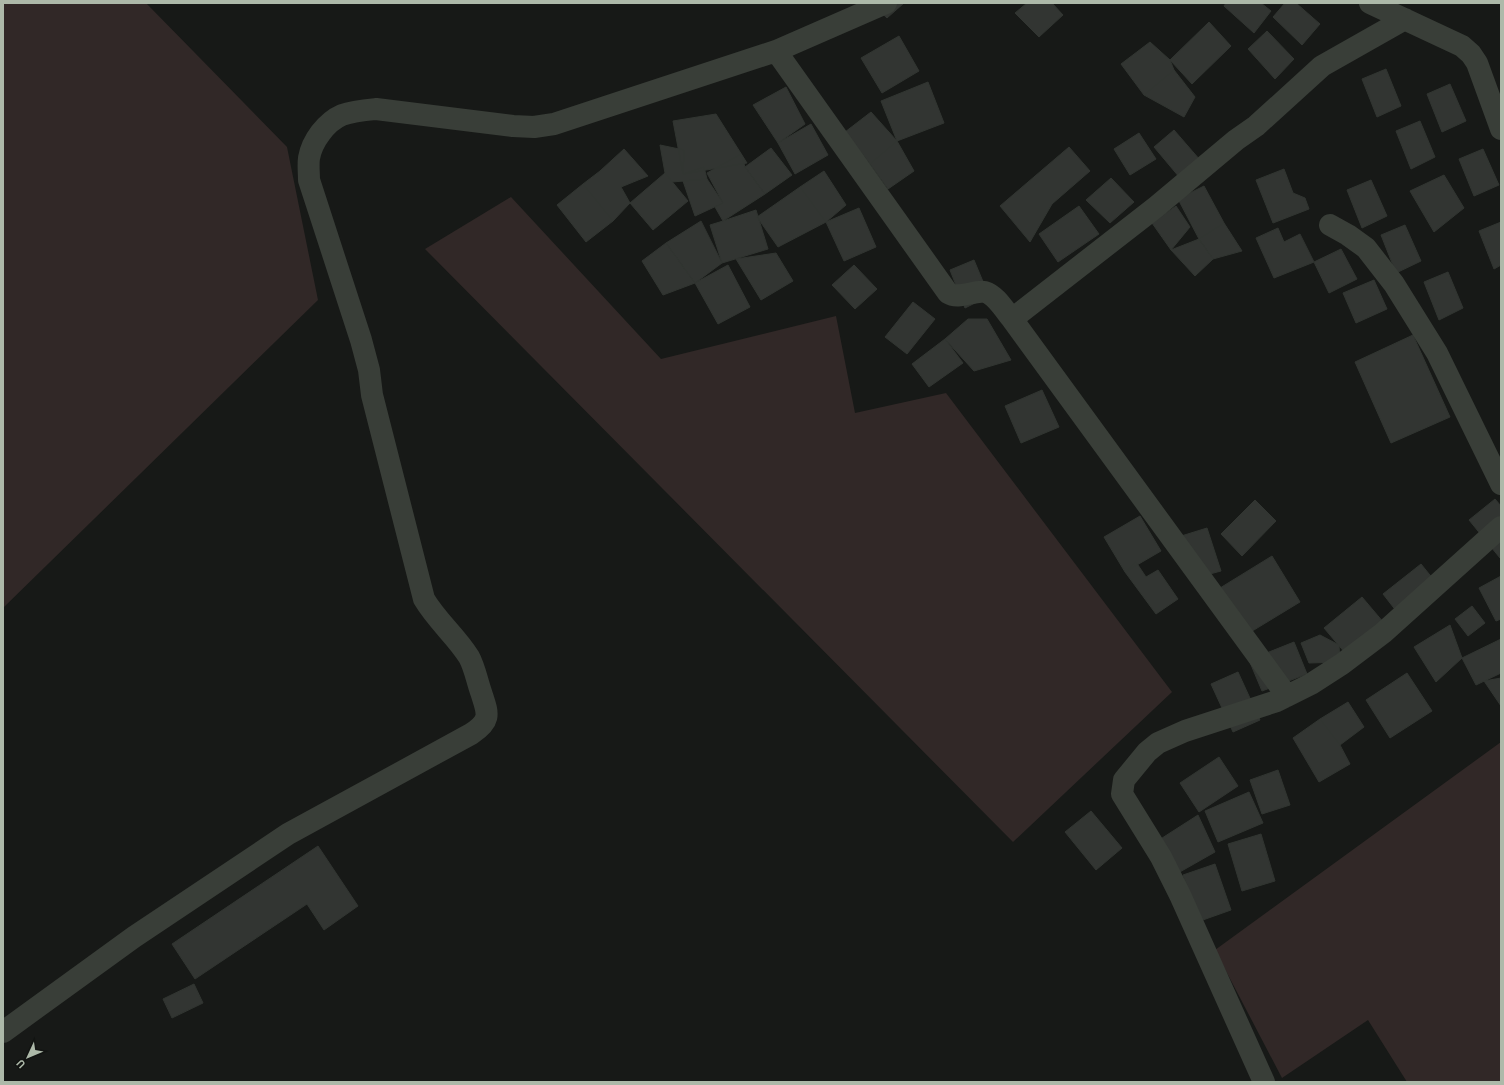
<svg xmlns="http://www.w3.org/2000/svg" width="1504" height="1085" font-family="Barlow,sans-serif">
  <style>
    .green { fill: #312827 }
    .building { fill: #323532; stroke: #313531 }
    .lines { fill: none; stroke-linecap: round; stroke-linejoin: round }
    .minor { stroke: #393e38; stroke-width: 22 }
  </style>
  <rect width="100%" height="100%" fill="#171917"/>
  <path class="green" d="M3,3H146L287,147L318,300L3,608Z
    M511,197L661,359L836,316L855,413L946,393L1172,692L1013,842L425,249Z
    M1501,742V1082H1407L1368,1020L1282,1078L1215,950Z"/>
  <path class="building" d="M871,3H904L887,18Z
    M1027,3H1052L1063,15L1039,37L1015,13Z
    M1226,3H1261L1271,11L1254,33L1224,6Z
    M1285,3H1296L1320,24L1302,45L1273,17Z
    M1209,22L1231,46L1192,84L1170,60Z
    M1267,31L1294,59L1275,79L1248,49Z
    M899,36L919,71L882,93L861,58Z
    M1150,42L1170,60L1174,70L1144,95L1121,64Z
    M1386,69L1401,106L1377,117L1362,79Z
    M1174,70L1195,97L1184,117L1144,95Z
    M928,82L944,123L897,141L881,101Z
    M1450,84L1466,121L1442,132L1427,94Z
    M786,87L805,124L778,143L753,105Z
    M871,112L897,141L870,164L845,132Z
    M716,114L747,163L683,174L673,121Z
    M1420,121L1435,157L1411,169L1396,131Z
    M811,124L828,155L795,174L778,143Z
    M1174,130L1200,160L1180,178L1154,147Z
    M1139,133L1156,159L1130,175L1114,149Z
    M897,141L914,171L888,189L870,164Z
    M660,145L684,150L683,174L704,167L707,179L672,182L665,173Z
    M1069,147L1090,171L1052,204L1030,242L1000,206Z
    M771,148L792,175L765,194L745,167Z
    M624,149L648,176L621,187L630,203L613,221L583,184L600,171Z
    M1483,149L1499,185L1474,196L1459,159Z
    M741,154L745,167L765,194L723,221L715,207L723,203L707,173Z
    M1284,169L1293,193L1305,198L1309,209L1273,223L1256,180Z
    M824,171L846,205L826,222L800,187Z
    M665,173L688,201L653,230L630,203Z
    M1444,175L1464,208L1434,232L1410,191Z
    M1111,178L1134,202L1110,223L1086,200Z
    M707,179L723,203L695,216L683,181Z
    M1371,180L1387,216L1362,228L1347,190Z
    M583,184L613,221L586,242L557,205Z
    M1204,186L1224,223L1199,239L1178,199Z
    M800,187L826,222L778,247L757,217Z
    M1079,206L1099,234L1058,262L1039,234Z
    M1176,206L1190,227L1171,250L1152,223Z
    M859,208L876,247L844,261L826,222Z
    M756,210L768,249L722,263L710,225L723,221Z
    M701,221L722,263L695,283L666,243Z
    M1501,222V265L1494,269L1479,231Z
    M1224,223L1242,251L1213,259L1199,239Z
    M1405,225L1421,261L1396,273L1381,235Z
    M1278,228L1284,242L1300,234L1314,262L1274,278L1256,238Z
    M1199,239L1213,259L1195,276L1171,250Z
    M666,243L695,283L663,295L642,261Z
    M1341,249L1357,279L1329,293L1314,262Z
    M776,253L793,281L761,300L736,259Z
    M974,260L989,296L965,308L950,270Z
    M728,265L750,307L718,324L695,283Z
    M854,265L877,289L855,309L832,285Z
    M1448,272L1463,308L1439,320L1424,282Z
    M1374,280L1387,309L1356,323L1343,293Z
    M913,302L935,319L907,354L885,337Z
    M968,319H987L1011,360L974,371L945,339Z
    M1413,335L1450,417L1391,443L1355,362Z
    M945,339L963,363L929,387L912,364Z
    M1042,390L1059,427L1021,443L1005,406Z
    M1495,499L1501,506L1500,558L1469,520Z
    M1255,500L1276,521L1242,556L1221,534Z
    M1140,516L1161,551L1125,572L1104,537Z
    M1207,528L1221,571L1206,575L1178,537Z
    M1272,556L1300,602L1249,633L1220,588Z
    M1136,562L1146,577L1158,570L1178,599L1156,614L1125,572Z
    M1421,564L1442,590L1404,621L1383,594Z
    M1501,576V619L1496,621L1479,588Z
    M1362,597L1384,623L1346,654L1324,628Z
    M1472,606L1485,623L1468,636L1455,619Z
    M1450,625L1462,658L1436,682L1414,647Z
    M1320,635L1339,645L1340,662L1309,663L1301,643Z
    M1501,639V673L1476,685L1462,658Z
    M1294,642L1307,674L1262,691L1249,660Z
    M1238,672L1260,720L1233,732L1211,684Z
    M1407,673L1432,711L1390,738L1366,700Z
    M1501,678V706L1484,681Z
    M1348,702L1364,727L1340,745L1320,719Z
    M1320,719L1340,745L1350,764L1319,782L1293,738Z
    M1219,757L1238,786L1199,812L1180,783Z
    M1278,770L1290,805L1262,814L1250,780Z
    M1249,792L1263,823L1218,842L1205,811Z
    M1091,811L1122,848L1096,870L1065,832Z
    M1198,815L1215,852L1178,873L1159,840Z
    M1261,834L1275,881L1242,891L1228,844Z
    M318,846L358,906L324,930L307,904L195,979L172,944Z
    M1215,864L1231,910L1200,921L1183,875Z
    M194,984L203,1003L172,1018L163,999Z"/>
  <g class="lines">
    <path class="minor" d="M1370,3L1462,46L1471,54L1477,63L1501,129
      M776,51L948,293C959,300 973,290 985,292C996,295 1005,311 1012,319L1287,696
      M1330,225L1348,235L1366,248L1394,284L1437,353L1501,484
      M1012,319L1156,207L1236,140L1256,126L1322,66L1405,19
      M3,1032L134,937L288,834L471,734C492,720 488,714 481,692C477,681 475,668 469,657C456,636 437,621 424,599L372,395L369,370L361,340L309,180C309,173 308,165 309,158C312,141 326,122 342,115C353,111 365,110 376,109L513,126L534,127L554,124L776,51L886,3
      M1264,1082L1180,895L1161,857L1122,794L1124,780L1147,752L1158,743L1185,731L1277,701L1311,684L1342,664L1383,633L1501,527"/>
  </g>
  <rect width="1504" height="1085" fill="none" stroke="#adb9a9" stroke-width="8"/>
  <g transform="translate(28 1057) rotate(226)" stroke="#121412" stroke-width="3" paint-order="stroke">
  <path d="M0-3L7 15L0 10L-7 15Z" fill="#adb9a9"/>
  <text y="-6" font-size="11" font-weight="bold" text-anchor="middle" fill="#adb9a9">U</text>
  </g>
</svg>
